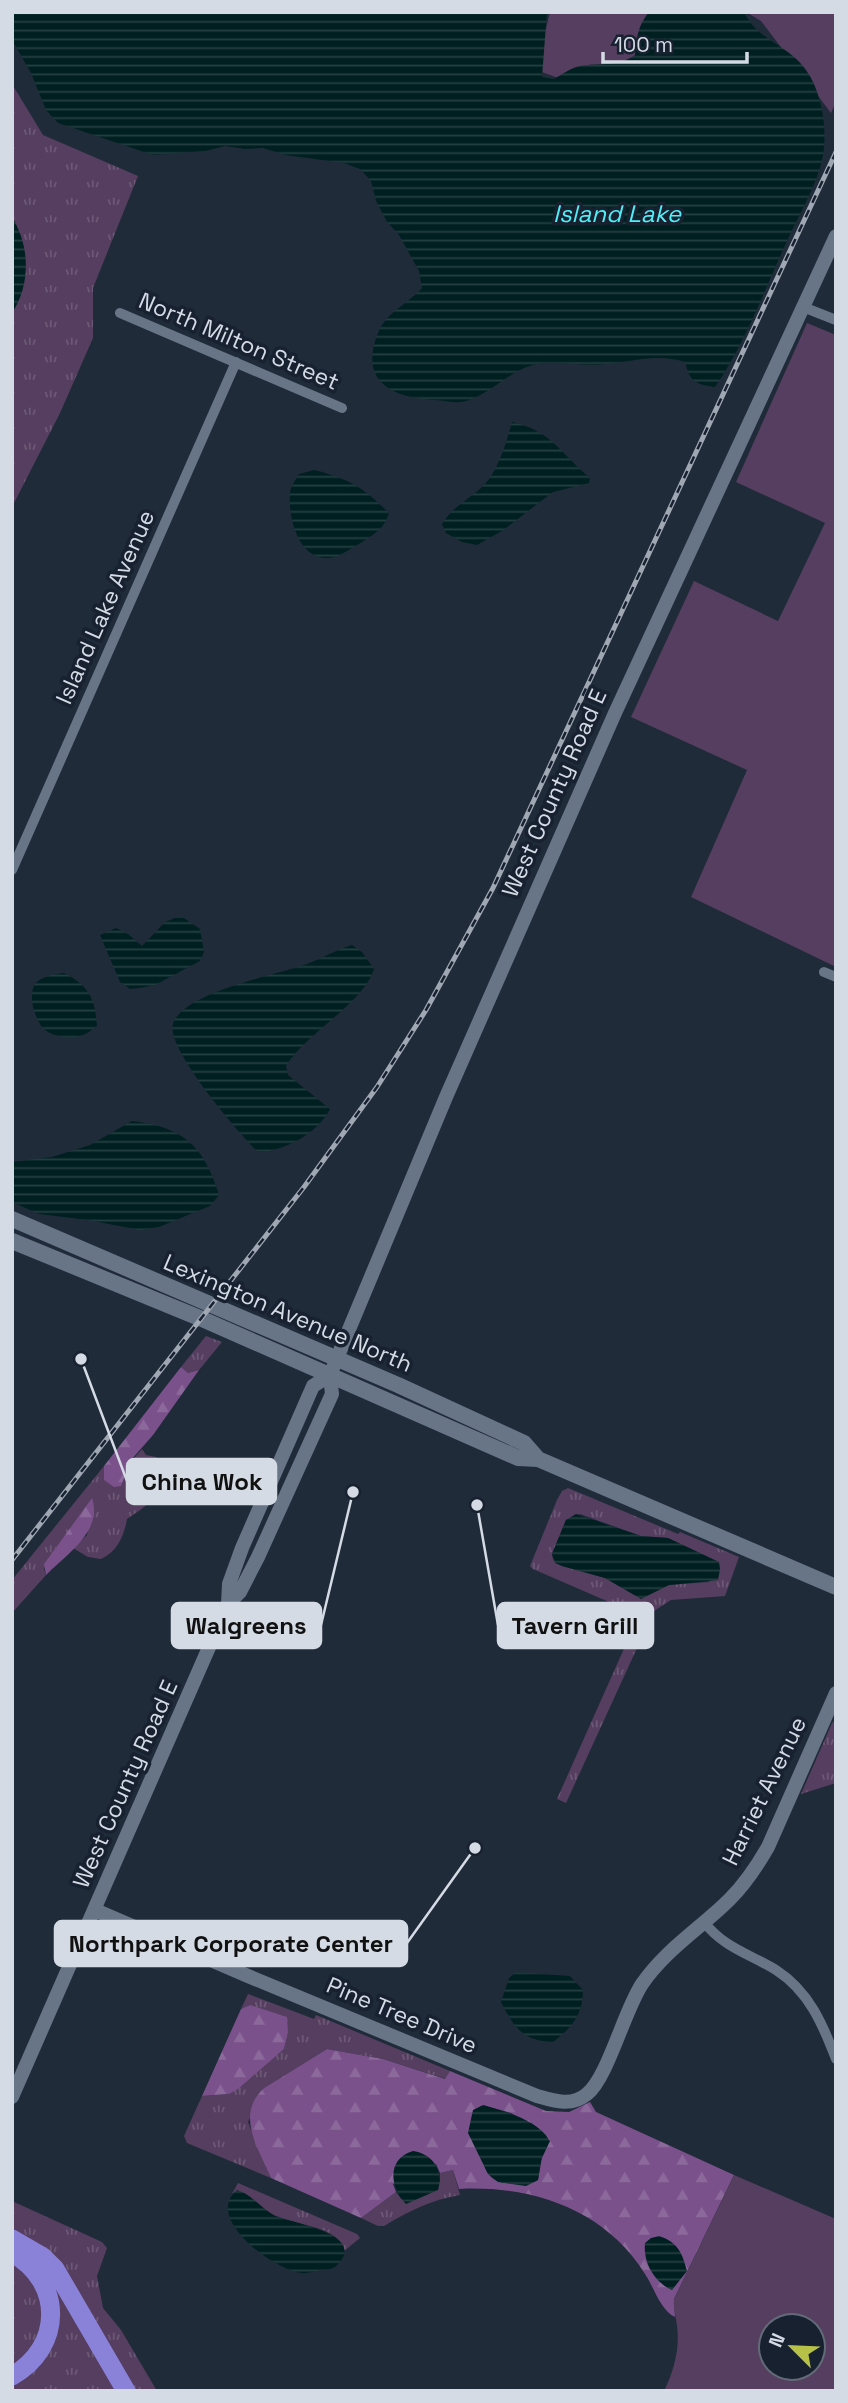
<svg xmlns="http://www.w3.org/2000/svg" width="848" height="2403" font-family="'Space Grotesk',sans-serif">
  <style>
    .grass { fill: url(#grass-tufts); fill-rule: evenodd }
    .forest { fill: url(#forest-firs); fill-rule: evenodd }
    .green { fill: #553e5f; fill-rule: evenodd }
    .water { fill: url(#water-rules) }
    .lines { fill: none; stroke-linecap: round; stroke-linejoin: round }
    .minor { stroke: #687587; stroke-width: 10 }
    .tertiary { stroke: #687587; stroke-width: 14 }
    .secondary { stroke: #687587; stroke-width: 16 }
    .motorway { stroke: #8a82d9; stroke-width: 19 }
    .rail-casing { stroke: #9ea7b2; stroke-width: 5 }
    .rail { stroke: #172130; stroke-width: 2.5; stroke-dasharray: 8; stroke-linecap: butt }
    .labels { text-anchor: middle; dominant-baseline: central; stroke-width: 7; stroke-linejoin: round; paint-order: stroke }
    .street-label { font-size: 23px; fill: #d4dbe5; stroke: #172130 }
    .water-label { font-size: 24px; font-style: italic; fill: #50eff7; stroke: #172130 }
    .leader { fill: none; stroke: #d4dbe5; stroke-width: 2.5 }
    .callout-dot { fill: #d4dbe5; stroke: #172130; stroke-width: 2.5 }
    .callout { fill: #d4dbe5; stroke: #d4dbe5; stroke-width: 2.5 }
    .callout-label { font-size: 24px; text-anchor: middle; font-weight: bold; fill: #111 }
  </style>
  <defs>
    <pattern id="grass-tufts" width="24" height="20" patternUnits="userSpaceOnUse" patternTransform="scale(1.75)"><rect width="24" height="20" fill="#553e5f"/><path d="M3 7l-1-3M5 7V3M7 7l1-3M15 17l-1-3M17 17v-4M19 17l1-3" fill="none" stroke="#6d5976"/></pattern>
    <pattern id="forest-firs" width="22" height="20" patternUnits="userSpaceOnUse" patternTransform="scale(1.75)"><rect width="22" height="20" fill="#7a518b"/><path d="M5 1l3.5 6h-7zM16 11l3.5 6h-7z" fill="#8c699b"/></pattern>
    <pattern id="water-rules" width="6" height="5" patternUnits="userSpaceOnUse" patternTransform="scale(1.75)"><rect width="6" height="5" fill="#001f21"/><path d="M0 2.5h6" fill="none" stroke="#243f41"/></pattern>
  </defs>
  <rect width="100%" height="100%" fill="#202b3a"/>
  <path class="grass" d="M12,84L43,135L138,176L93,288V338L60,413L12,507Z
    M206,1336L222,1342L199,1370L188,1373L181,1367Z
    M142,1449L146,1455L156,1457L169,1468C158,1496 152,1503 127,1519C124,1536 117,1552 101,1559L88,1557L73,1548L87,1535L92,1499L55,1549L44,1569L46,1575L12,1613V1580L104,1466L106,1470L129,1464Z
    M568,1488L678,1534L680,1532L739,1557L725,1596L671,1600L654,1611L566,1803L557,1799L639,1615L533,1569L530,1566L557,1500L562,1491ZM580,1514L641,1536L668,1538L718,1562L709,1582L669,1585L641,1598L605,1578L562,1566L553,1559L552,1554L566,1520Z
    M836,1720V1783L801,1794L832,1723Z
    M248,1994L314,2019L316,2015L450,2071L446,2079L383,2059L327,2049L264,2088L248,2122L271,2178L187,2143L184,2136L202,2096L229,2094L284,2049L288,2033L250,2005L241,2009Z
    M453,2170L460,2195C431,2200 409,2211 384,2226H378L361,2218L396,2192L401,2199L440,2182V2173Z
    M238,2183L357,2234L360,2238L344,2251C341,2225 290,2225 272,2215C258,2206 251,2196 235,2192L232,2194Z
    M12,2201L102,2242L107,2248L97,2276L103,2308L121,2330L157,2391H130L64,2274L12,2233Z
    M12,2259L42,2292L43,2335L12,2372Z
    M53,2277L120,2391H12V2382L37,2364Z"/>
  <path class="forest" d="M181,1367L188,1373L199,1370L153,1435L131,1460L121,1486L114,1487L104,1480V1466Z
    M92,1498C103,1531 67,1554 46,1575L44,1564Z
    M250,2005L287,2017L288,2033L284,2049L238,2089L229,2094L202,2096L241,2009Z
    M327,2049L383,2059L445,2079L450,2071L546,2111L569,2112L590,2102L596,2112L734,2175L674,2299L675,2317C660,2310 654,2287 645,2274C605,2209 531,2185 459,2189L453,2170L440,2173L436,2164L393,2184L396,2192L361,2218L271,2178C258,2147 235,2115 264,2088ZM483,2105L511,2113L546,2135L538,2180C525,2187 519,2184 505,2183C472,2179 483,2129 483,2105Z"/>
  <path class="green" d="M550,12H660L638,64L567,81L536,70Z
    M746,12H836V102L831,113L761,21Z
    M807,323L836,335V967L691,897L747,770L631,717L694,581L778,621L825,523L736,482Z
    M734,2175L836,2219V2391H664C674,2371 680,2348 677,2326C676,2316 673,2309 674,2299ZM771,2326H813V2368H771Z"/>
  <path class="water" d="M12,12H547L542,77L554,79C563,74 570,68 580,66C602,62 616,68 635,55C636,39 638,25 649,12H743C747,17 751,24 756,29C776,47 797,52 811,78C823,101 827,130 823,156C817,185 800,212 788,239C765,288 746,342 715,387C695,384 690,382 685,362C653,352 627,364 595,365C576,366 557,360 537,364C512,369 495,390 472,399C459,405 449,401 435,400C393,398 358,382 378,333C386,312 408,304 422,288L419,271L399,235L387,222L376,201L371,181L360,169L344,163L285,155L263,148L245,149L225,146L205,151L153,155L58,123L46,110L31,73L12,40Z
    M12,217C30,246 31,284 12,313Z
    M512,422C552,431 560,453 590,478L589,483L553,492L502,531L477,545L462,542L446,533L442,524C452,507 468,500 482,487C498,472 506,443 512,422Z
    M314,470C350,479 364,488 389,513C385,527 376,533 364,541C355,546 344,554 334,557C300,565 288,520 290,494C290,487 295,481 299,474Z
    M175,918H184L200,929L204,952L200,961L155,985L140,988L130,989L120,982L100,935L116,928L128,934L142,946L165,922Z
    M352,945L362,952L374,969C364,1003 306,1033 286,1066L288,1075L330,1109C317,1134 285,1151 258,1152C239,1134 165,1047 173,1024C183,992 277,975 307,964C322,958 336,950 352,945Z
    M64,973C89,986 95,998 97,1026C93,1029 88,1033 83,1035C72,1040 50,1037 42,1027C34,1016 26,991 38,981C45,976 55,974 64,973Z
    M132,1121C184,1127 204,1146 219,1195L210,1206L159,1227L140,1230L88,1220L39,1214L12,1202V1162L52,1157L90,1145Z
    M576,1514L641,1536L668,1538L719,1562L720,1569L718,1580L669,1585L641,1599L605,1578L562,1566L555,1563L552,1554L566,1520Z
    M516,1972L570,1976L583,1990C583,2014 572,2028 553,2042C522,2041 514,2027 501,2002L509,1978Z
    M483,2105C506,2112 537,2119 550,2141L541,2160L538,2180L526,2186L498,2182L488,2174L468,2133L473,2110Z
    M413,2151C433,2154 444,2171 438,2190L406,2204C390,2188 386,2159 413,2151Z
    M237,2190C251,2194 260,2207 272,2214C286,2223 372,2233 336,2266C331,2270 327,2269 321,2270C315,2271 307,2274 301,2273C274,2270 203,2218 237,2190Z
    M659,2236C678,2242 682,2253 687,2271L672,2290C654,2282 643,2262 645,2243L651,2238Z"/>
  <g class="lines">
    <path class="minor" d="M803,307L836,320
      M120,313L342,408
      M12,870L236,362
      M824,972L836,977
      M704,1922C724,1948 750,1954 776,1970C809,1991 823,2025 836,2059"/>
    <path class="tertiary" d="M228,1604L240,1592L258,1557L332,1394L330,1375L446,1097L615,713L836,236
      M95,1910L248,1976L537,2096C554,2101 572,2107 587,2094C608,2077 624,2011 642,1984C666,1949 701,1928 730,1899C746,1883 757,1866 768,1847L836,1693
      M12,2097L228,1604L229,1584L242,1548L313,1386L330,1375"/>
    <path class="secondary" d="M12,1219L398,1385L524,1443L538,1459
      M12,1241L202,1319L518,1458L538,1459L836,1587"/>
    <path class="motorway" d="M12,2239L43,2257L55,2269L126,2391
      M12,2253C64,2282 63,2347 12,2376"/>
    <defs>
      <path id="rail" d="M12,1560L304,1187L377,1087L426,1010L493,888L836,152"/>
    </defs>
    <use href="#rail" class="rail-casing"/>
    <use href="#rail" class="rail"/>
  </g>
  <g class="labels">
    <g class="street-label">
      <text transform="translate(239 341) rotate(23)">North Milton Street</text>
      <text transform="translate(105 607) rotate(-66)">Island Lake Avenue</text>
      <text transform="translate(554 793) rotate(-66)">West County Road E</text>
      <text transform="translate(288 1313) rotate(23)">Lexington Avenue North</text>
      <text transform="translate(125 1784) rotate(-66)">West County Road E</text>
      <text transform="translate(764 1791) rotate(-64)">Harriet Avenue</text>
      <text transform="translate(402 2015) rotate(23)">Pine Tree Drive</text>
    </g>
    <g class="water-label">
      <text x="617" y="213">Island Lake</text>
    </g>
  </g>
  <path class="leader" d="M81 1359L127 1481M477 1505L498 1625M353 1492L321 1625M475 1848L407 1943"/>
  <g class="callout-dot">
    <circle cx="81" cy="1359" r="7"/>
    <circle cx="477" cy="1505" r="7"/>
    <circle cx="353" cy="1492" r="7"/>
    <circle cx="475" cy="1848" r="7"/>
  </g>
  <g class="callout">
    <rect x="127" y="1459" width="149" height="45" rx="7"/>
    <rect x="498" y="1603" width="155" height="45" rx="7"/>
    <rect x="172" y="1603" width="149" height="45" rx="7"/>
    <rect x="55" y="1921" width="352" height="45" rx="7"/>
  </g>
  <g class="callout-label">
    <text x="202" y="1490">China Wok</text>
    <text x="575" y="1634">Tavern Grill</text>
    <text x="246" y="1634">Walgreens</text>
    <text x="231" y="1952">Northpark Corporate Center</text>
  </g>
  <rect width="848" height="2403" fill="none" stroke="#d4dbe5" stroke-width="28"/>
  <g transform="translate(792 2347) rotate(294)"><circle r="33" fill="#172130" stroke="#636b78" stroke-width="2"/>
  <path d="M0-5L12 26L0 18L-12 26Z" fill="#b8c147"/>
  <text y="-10" font-size="19" font-weight="bold" text-anchor="middle" fill="#d4dbe5">N</text>
  </g>
  <path d="M603 52v10h144v-10" fill="none" stroke="#d4dbe5" stroke-width="3.5"/>
  <text x="614" y="52" font-size="21" fill="#d4dbe5" stroke="#172130" stroke-width="5" paint-order="stroke">100 m</text>
</svg>
